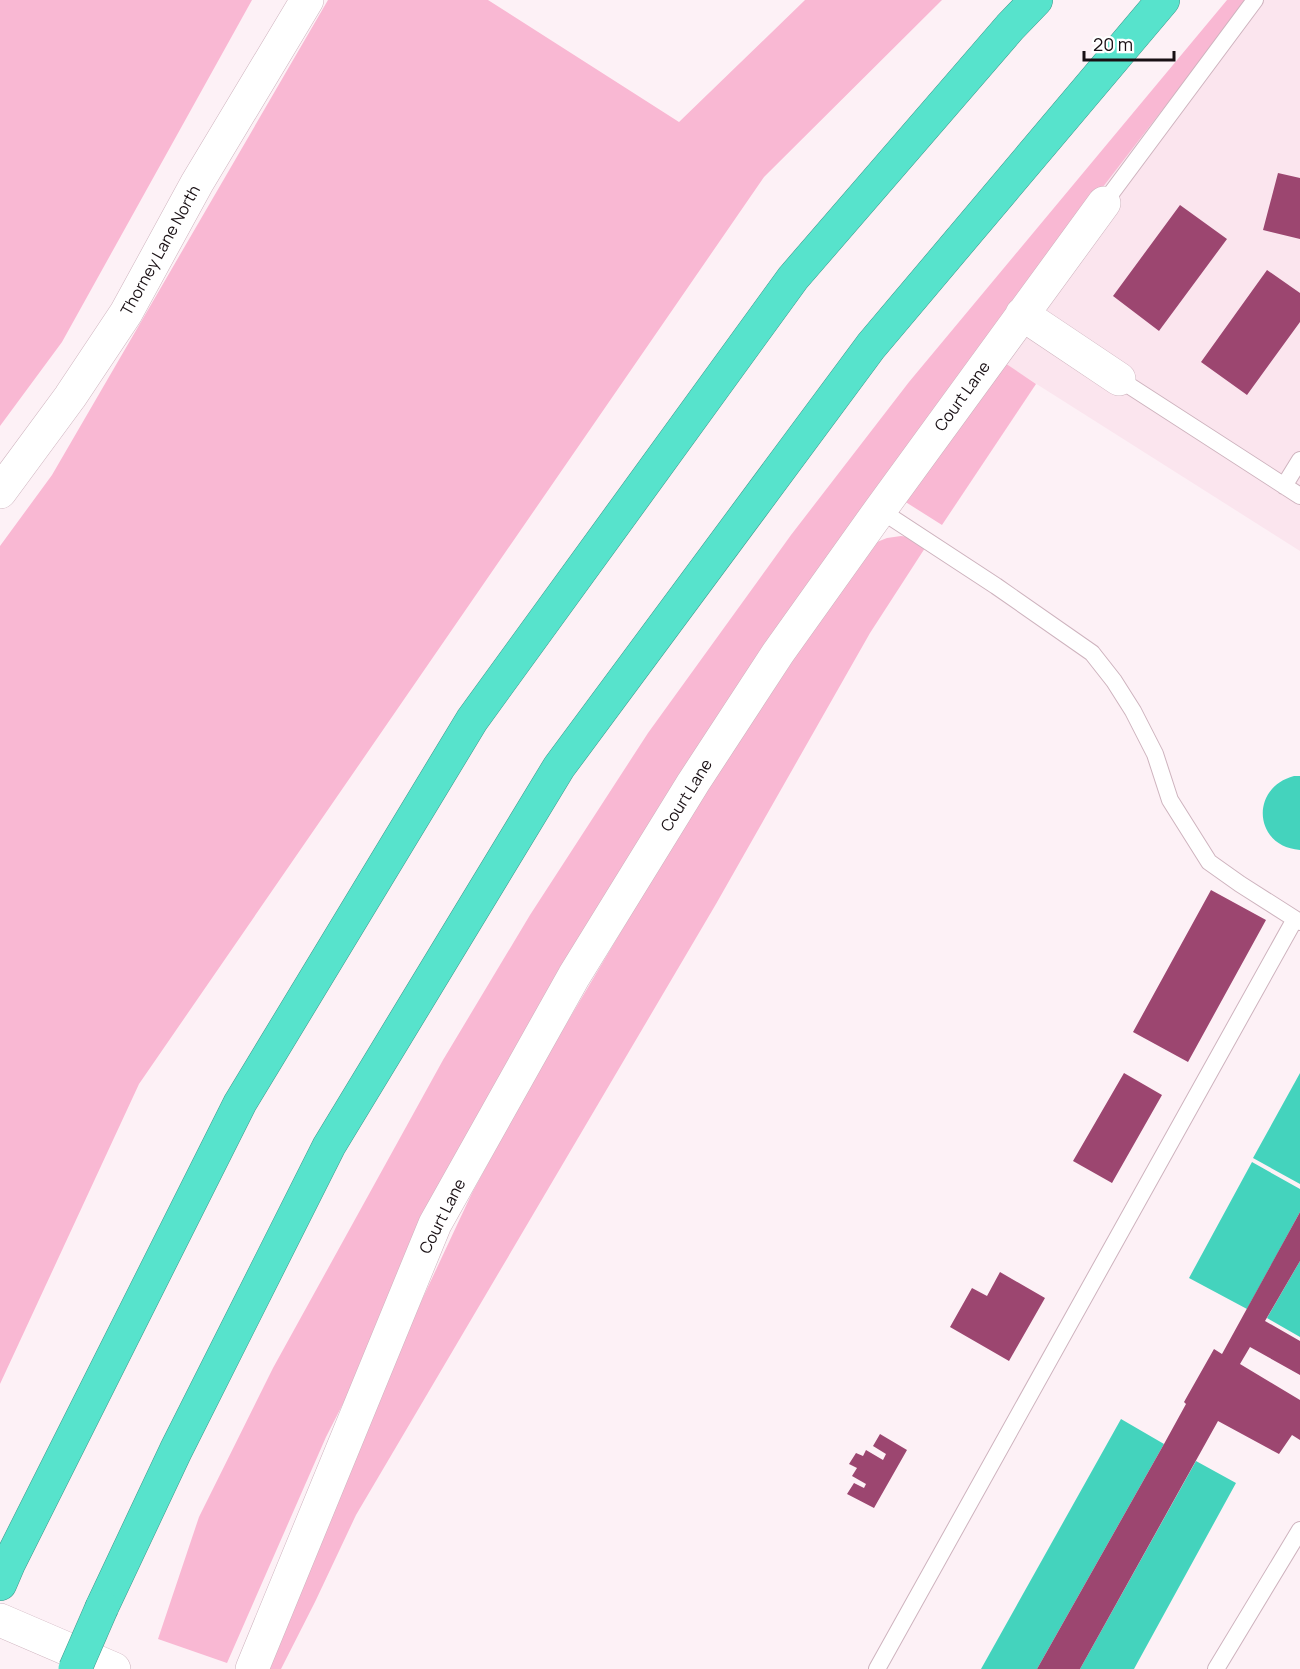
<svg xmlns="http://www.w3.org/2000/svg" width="1300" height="1669" font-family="Manrope,sans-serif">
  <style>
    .built { fill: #fbe5ee }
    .green { fill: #f9b8d3 }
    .water { fill: #44d3bd }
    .building { fill: #9c4670 }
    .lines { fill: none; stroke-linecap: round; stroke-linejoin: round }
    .service-casing { stroke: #ceb3be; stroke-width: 18 }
    .minor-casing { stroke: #ceb3be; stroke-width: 34 }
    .motorway-casing { stroke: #41998c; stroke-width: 34 }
    .service { stroke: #fff; stroke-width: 16 }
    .minor { stroke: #fff; stroke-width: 33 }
    .motorway { stroke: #57e3cc; stroke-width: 33 }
    .motorway-bridge-casing { stroke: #41998c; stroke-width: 34; stroke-linecap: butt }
    .motorway-bridge { stroke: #57e3cc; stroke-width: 33 }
    .labels { text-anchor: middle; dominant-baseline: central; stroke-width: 4.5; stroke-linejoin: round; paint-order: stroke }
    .street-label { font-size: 16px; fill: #191014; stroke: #fff }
  </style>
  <rect width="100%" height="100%" fill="#fdf1f6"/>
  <path class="built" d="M1247,0H1300V551L1013,369L982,344Z"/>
  <path class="green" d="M0,0H252L62,342L0,426Z
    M328,0H488L679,122L805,0H942L764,177L139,1084L0,1384V546L52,475Z
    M1227,0H1247L982,344L494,1108L326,1437L227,1663L158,1639L199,1517L273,1368L443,1060L530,915L648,733L791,535L909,382Z
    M1005,363L1036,384L942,525L904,501Z
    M901,536L908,537L925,548L870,633L716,904L356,1515L315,1602L281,1669H264L381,1387L472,1193L536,1075L680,832L836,595L877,542L887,538Z"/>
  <path class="water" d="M1294,776H1300V850C1254,847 1249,788 1294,776Z
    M1300,1073V1184L1253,1158Z
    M1252,1162L1300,1189V1212L1247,1309L1189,1278Z
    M1300,1261V1337L1267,1318Z
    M1121,1419L1164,1444L1037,1669H981Z
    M1196,1461L1236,1483L1134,1669H1080Z"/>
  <path class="building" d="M1278,173L1300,178V239L1263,230Z
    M1180,205L1227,239L1159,331L1113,296Z
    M1267,270L1300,293V322L1247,395L1201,362Z
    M1211,890L1266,920L1188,1062L1133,1032Z
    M1124,1073L1162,1095L1112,1183L1073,1161Z
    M1300,1212V1261L1265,1321L1300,1341V1375L1250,1347L1240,1364L1300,1400V1440L1292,1435L1279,1454L1218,1421L1080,1669H1037L1164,1444L1186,1404L1184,1402L1214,1349L1222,1354Z
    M1000,1272L1045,1298L1009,1361L950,1327L972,1288L987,1296Z
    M880,1434L907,1450L874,1508L847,1494L854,1483L864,1488L866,1484L852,1476L857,1468L849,1464L856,1453L863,1456L866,1450L883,1460L886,1454L873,1446Z"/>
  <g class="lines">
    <defs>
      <path id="service" d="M1104,203L1255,0
        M1119,379L1300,496
        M1284,486L1300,460
        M880,510L996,586L1092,653L1114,681L1133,711L1155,754L1170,800L1209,862L1240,884L1295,919
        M877,1669L1295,919L1300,922
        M1216,1669L1300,1530"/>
      <path id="minor" d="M1022,314L1119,379
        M0,492L70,397L126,313L197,183L307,0
        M0,1620L114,1669
        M252,1669L435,1224L574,976L693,783L778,653L880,510L1104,203"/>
      <path id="motorway" d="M0,1584L9,1563L240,1103L472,720L793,278L1010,27L1036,0
        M102,1607L176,1450L329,1146L559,767L871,346L1163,0"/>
    </defs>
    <use href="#service" class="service-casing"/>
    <use href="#minor" class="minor-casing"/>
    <use href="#motorway" class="motorway-casing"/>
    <use href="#service" class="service"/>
    <use href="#minor" class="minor"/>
    <use href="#motorway" class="motorway"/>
    <defs>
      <path id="motorway-bridge" d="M75,1669L102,1607"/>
    </defs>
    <use href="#motorway-bridge" class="motorway-bridge-casing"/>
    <use href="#motorway-bridge" class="motorway-bridge"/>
  </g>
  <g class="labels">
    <g class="street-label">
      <text transform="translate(160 250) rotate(-61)">Thorney Lane North</text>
      <text transform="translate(962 396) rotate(-54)">Court Lane</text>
      <text transform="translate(686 795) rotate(-58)">Court Lane</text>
      <text transform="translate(442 1216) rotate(-63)">Court Lane</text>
    </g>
  </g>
  <path d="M1084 51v9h90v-9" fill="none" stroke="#191014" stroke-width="3"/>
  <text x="1093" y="51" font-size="18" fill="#191014" stroke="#ffffff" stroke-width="4.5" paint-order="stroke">20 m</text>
</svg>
